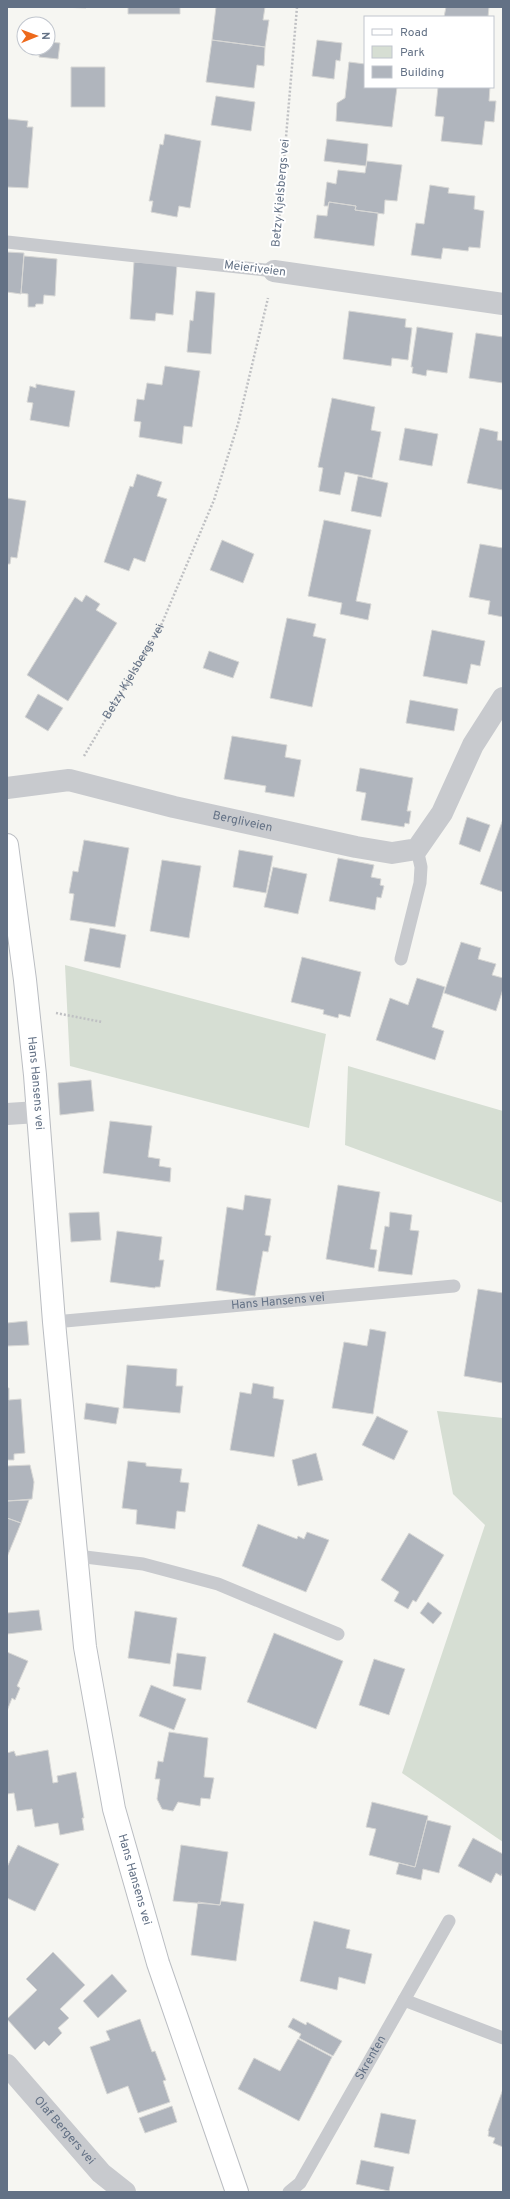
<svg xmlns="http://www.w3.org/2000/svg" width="510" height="2199" font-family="Overpass,sans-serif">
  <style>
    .green { fill: #d6ded3 }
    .building { fill: #b0b5bd; stroke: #d7d7d5 }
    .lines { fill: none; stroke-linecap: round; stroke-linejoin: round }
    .secondary-casing { stroke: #babdc2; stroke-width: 24 }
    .path { stroke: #bfc0c3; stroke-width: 2.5; stroke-dasharray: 2 2; stroke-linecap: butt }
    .lane { stroke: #c8cace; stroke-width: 13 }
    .street { stroke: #c8cace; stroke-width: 22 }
    .secondary { stroke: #fff; stroke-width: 22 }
    .labels { text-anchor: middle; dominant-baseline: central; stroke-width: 4; stroke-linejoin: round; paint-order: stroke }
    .street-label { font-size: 12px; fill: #637185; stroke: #fff }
  </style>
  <rect width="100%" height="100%" fill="#f6f6f2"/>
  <path class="green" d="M65,965L326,1034L309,1128L70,1066Z
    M348,1066L503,1111V1203L345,1145Z
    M437,1411L503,1418V1842L402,1773L485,1525L453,1494Z"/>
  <path class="building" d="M60,7H86V8Z
    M128,7H180V14H128Z
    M216,7H265L263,20H269L265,47L212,40Z
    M446,7H489L488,17H444Z
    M212,40L265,47L264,66L257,65L254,88L206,82Z
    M317,40L342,43L340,61L336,60L334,79L312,76Z
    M48,42L60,43L58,59L39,57L40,48H48Z
    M349,62L365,64V87H397L392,127L336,121L337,103L345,98Z
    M71,67H105V107H71Z
    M438,87H490L489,101H496L494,122L485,121L482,145L441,141L444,117L435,116Z
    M216,96L255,102L251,131L211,125Z
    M7,115L8,119L28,121L27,127H33L28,188L7,187Z
    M165,134L201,141L190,208L179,206L177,217L151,212L153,201H149L160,144L163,145Z
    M327,139L368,144L366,166L324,161Z
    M367,161L402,165L397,201L385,200L384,214L355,210L356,206L329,202L328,206H324L327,182L336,184L338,170L365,173Z
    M430,185L449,188L448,193L475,196L474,209L484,211L480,248L469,247L468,251L443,248L441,259L411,255L416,223L424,224Z
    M329,202L356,206L355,210L378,213L374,246L314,238L317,215L327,216Z
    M7,252L24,253L21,294L7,292Z
    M24,256L57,259L55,296L44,295L43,304H36L35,307H28V294L21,293Z
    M134,262L177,265L173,315L156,313L155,321L130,319Z
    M196,291L215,293L211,354L187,352L190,320L193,321Z
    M349,311L406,319L405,327L412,328L408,360L392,358L391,366L343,359Z
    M417,327L453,333L447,373L427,370L426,376L412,373L413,367H411Z
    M476,333L503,337V383L469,378Z
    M165,366L200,371L192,427L184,426L182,444L139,437L141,422L134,421L137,399L144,400L147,383L162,385Z
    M36,384L75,391L69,427L30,420L33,403L27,402L30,386L36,388Z
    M332,398L375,407L371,430L381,432L372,478L345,472L340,495L319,491L323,468L318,467Z
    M405,428L438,434L432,466L399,460Z
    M480,428L498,432L497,440L503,441V490L467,483Z
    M137,474L162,482L157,496L167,499L145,562L134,558L129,571L104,562L130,486L133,487Z
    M358,476L388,483L381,517L351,511Z
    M7,498L26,501L17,558L11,557L10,564H7Z
    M324,520L371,530L356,601L371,604L368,620L340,614L342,603L308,596Z
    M222,540L254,554L243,583L210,570Z
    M480,544L503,548V617L488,614L490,601L469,597Z
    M86,595L100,604L96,610L117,623L68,701L27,675L75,597L82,602Z
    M287,618L316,624L313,636L326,639L312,707L270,698Z
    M432,630L485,641L480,666L471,664L467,684L423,676Z
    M209,651L239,662L233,678L203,668Z
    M38,694L63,708L48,731L25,717Z
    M410,700L458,709L454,731L406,723Z
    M232,736L287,745L285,757L301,760L294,797L265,792L266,786L224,779Z
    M360,768L413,778L407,811H411L409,824L405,823L404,827L361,820L366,793L356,791Z
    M467,817L490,825L480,852L459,844Z
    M503,819V892L480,884Z
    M84,840L129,848L115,927L70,920L74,894L69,893L73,871L78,872Z
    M239,850L273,856L266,893L233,887Z
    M338,858L374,865L371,877L381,879L380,885L384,886L381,898L377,897L375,910L329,901Z
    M162,860L201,866L189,938L150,931Z
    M273,867L307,874L298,914L264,907Z
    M90,928L126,935L120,968L84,961Z
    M461,942L481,948L478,959L496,964L492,975L503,978V989L496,1011L444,993Z
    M302,957L361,972L350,1017L339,1014L338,1018L323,1014L324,1010L291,1002Z
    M417,978L445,987L432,1027L444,1031L435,1060L376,1040L390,998L408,1005Z
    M91,1080L94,1111L60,1115L58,1083Z
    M110,1121L152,1126L148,1157L160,1159L159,1166L171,1168L170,1182L103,1173Z
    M338,1185L380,1192L370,1249L377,1250L374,1268L326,1259Z
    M245,1195L271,1199L265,1235L271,1236L268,1252L263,1251L255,1296L216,1290L227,1207L243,1210Z
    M99,1212L101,1240L71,1242L69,1213Z
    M390,1212L412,1215L410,1230L419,1231L412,1275L378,1271L385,1226L389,1227Z
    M117,1231L162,1237L159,1260H164L160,1287H155V1288L110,1282Z
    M478,1289L503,1293V1383L464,1376Z
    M27,1321L29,1345L7,1346V1323Z
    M370,1329L386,1332L373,1414L332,1408L344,1342L367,1346Z
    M127,1365L177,1369L176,1386H183L180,1413L123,1408Z
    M253,1383L274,1387L273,1398L284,1400L274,1457L230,1450L240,1392L251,1394Z
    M7,1388H9V1400L21,1399L25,1453L14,1454V1460H7Z
    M86,1403L119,1408L116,1424L84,1419Z
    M377,1416L408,1431L394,1460L362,1445Z
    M316,1453L323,1480L298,1486L292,1460Z
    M128,1461L146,1463V1466L182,1469L180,1482L189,1483L185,1512L177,1511L175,1529L136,1524L137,1510L122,1508Z
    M30,1465L34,1482L32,1499L7,1501V1466Z
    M29,1500L21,1523L7,1518V1501Z
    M7,1518L21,1523L7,1557Z
    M258,1524L297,1539L298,1536L304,1539L307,1532L329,1540L306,1592L242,1566Z
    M409,1533L444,1555L416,1602L413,1600L408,1609L394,1601L399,1592L381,1580Z
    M428,1602L442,1613L433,1624L420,1613Z
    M39,1610L42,1630L7,1634V1613Z
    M135,1611L177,1618L170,1664L128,1658Z
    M274,1633L343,1661L316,1729L247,1702Z
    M7,1652L28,1661L17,1686L20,1688L15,1700L12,1698L7,1711Z
    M177,1653L206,1657L201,1690L173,1686Z
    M374,1659L405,1669L389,1715L359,1705Z
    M151,1685L186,1699L174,1730L139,1716Z
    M169,1732L208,1738L204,1777L214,1778L210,1799L201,1798L200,1806L178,1802L173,1811L162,1809L157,1799L160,1779H155L158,1761L163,1762Z
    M48,1750L53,1783L58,1782L57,1776L76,1772L84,1818H82L84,1830L60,1835L58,1823L35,1827L32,1809L17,1811L14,1793L7,1794V1753L14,1751L16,1756Z
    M372,1802L428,1816L415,1867L369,1855L376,1829L366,1827Z
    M427,1820L451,1826L439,1873L423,1869L421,1880L396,1874L399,1863L415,1867Z
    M473,1838L503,1854V1872L501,1876L496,1873L491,1883L458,1866Z
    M18,1845L59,1864L35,1911L7,1898V1867Z
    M181,1845L228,1852L220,1905L173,1901Z
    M221,1901L244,1904L236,1961L191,1955L198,1902L220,1905Z
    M314,1921L350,1930L346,1948L372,1954L365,1984L339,1977L337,1990L300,1981Z
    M53,1952L85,1985L60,2009L69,2018L58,2028L62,2033L49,2046L44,2041L35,2050L7,2019L37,1990L26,1979Z
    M112,1974L127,1991L98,2018L83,2001Z
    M293,2018L306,2025L307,2022L342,2041L333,2056L299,2038L301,2034L288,2027Z
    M140,2019L152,2052L155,2051L166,2080L163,2081L170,2102L138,2113L128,2086L107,2094L90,2047L110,2040L106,2031Z
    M298,2039L332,2057L299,2121L238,2089L254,2058L280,2071Z
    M503,2089V2147L493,2143L495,2138L488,2136L489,2131H488Z
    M172,2106L177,2122L145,2133L139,2118Z
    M381,2113L416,2120L409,2154L374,2147Z
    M361,2160L394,2167L389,2191L356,2184Z"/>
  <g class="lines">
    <defs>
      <g id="secondary">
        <path id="s6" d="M7,845L25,980L35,1075L54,1322L85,1647L114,1809L158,1963L237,2192"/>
      </g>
    </defs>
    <use href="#secondary" class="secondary-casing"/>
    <g class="path">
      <path d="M277,244L297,7"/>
      <path id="s1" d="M84,756L160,628L214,500L238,424L268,298"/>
      <path d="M56,1013L102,1022"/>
    </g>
    <g class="lane">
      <path d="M7,242L274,271"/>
      <path d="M401,959L420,883L421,867L417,849"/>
      <path id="s2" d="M54,1322L454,1286"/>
      <path d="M77,1556L143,1564L218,1584L338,1634"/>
      <path d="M404,2000L503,2038"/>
      <path id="s3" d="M289,2192L300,2183L449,1921"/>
    </g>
    <g class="street">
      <path d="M274,271L503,304"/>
      <path id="s4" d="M7,788L69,780L174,807L356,847L392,853L417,849L442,813L473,745L503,698"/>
      <path d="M7,1114L38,1112"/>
      <path id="s5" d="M7,2065L101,2173L125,2192"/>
    </g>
    <use href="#secondary" class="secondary"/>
  </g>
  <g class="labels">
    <g class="street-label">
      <text transform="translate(281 193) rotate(-85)">Betzy Kjelsbergs vei</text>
      <text transform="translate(255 269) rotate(7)">Meieriveien</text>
      <text stroke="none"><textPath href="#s1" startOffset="98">Betzy Kjelsbergs vei</textPath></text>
      <text stroke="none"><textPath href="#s4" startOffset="241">Bergliveien</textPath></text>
      <text stroke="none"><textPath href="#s6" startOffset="240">Hans Hansens vei</textPath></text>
      <text stroke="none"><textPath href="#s2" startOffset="225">Hans Hansens vei</textPath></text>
      <text stroke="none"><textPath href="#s6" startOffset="1044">Hans Hansens vei</textPath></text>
      <text stroke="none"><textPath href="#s3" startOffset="158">Skrenten</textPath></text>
      <text stroke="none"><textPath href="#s5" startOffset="87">Olaf Bergers vei</textPath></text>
    </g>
  </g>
  <rect width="510" height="2199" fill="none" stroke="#637185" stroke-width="16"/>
  <rect x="364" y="16" width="130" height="72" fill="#ffffff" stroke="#c1c6ce"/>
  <rect x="372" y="29" width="20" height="6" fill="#ffffff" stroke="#c1c6ce"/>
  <text x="400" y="36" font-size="12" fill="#637185">Road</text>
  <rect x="372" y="46" width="20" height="12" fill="#d6ded3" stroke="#c1c6ce"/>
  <text x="400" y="56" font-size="12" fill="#637185">Park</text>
  <rect x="372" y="66" width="20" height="12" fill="#b0b5bd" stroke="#c1c6ce"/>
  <text x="400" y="76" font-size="12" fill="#637185">Building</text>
  <g transform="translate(36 36) rotate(89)"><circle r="19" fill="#ffffff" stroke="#c1c6ce"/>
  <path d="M0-3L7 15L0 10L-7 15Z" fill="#ed691b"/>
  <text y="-6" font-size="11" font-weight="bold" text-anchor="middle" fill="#637185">N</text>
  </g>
</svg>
